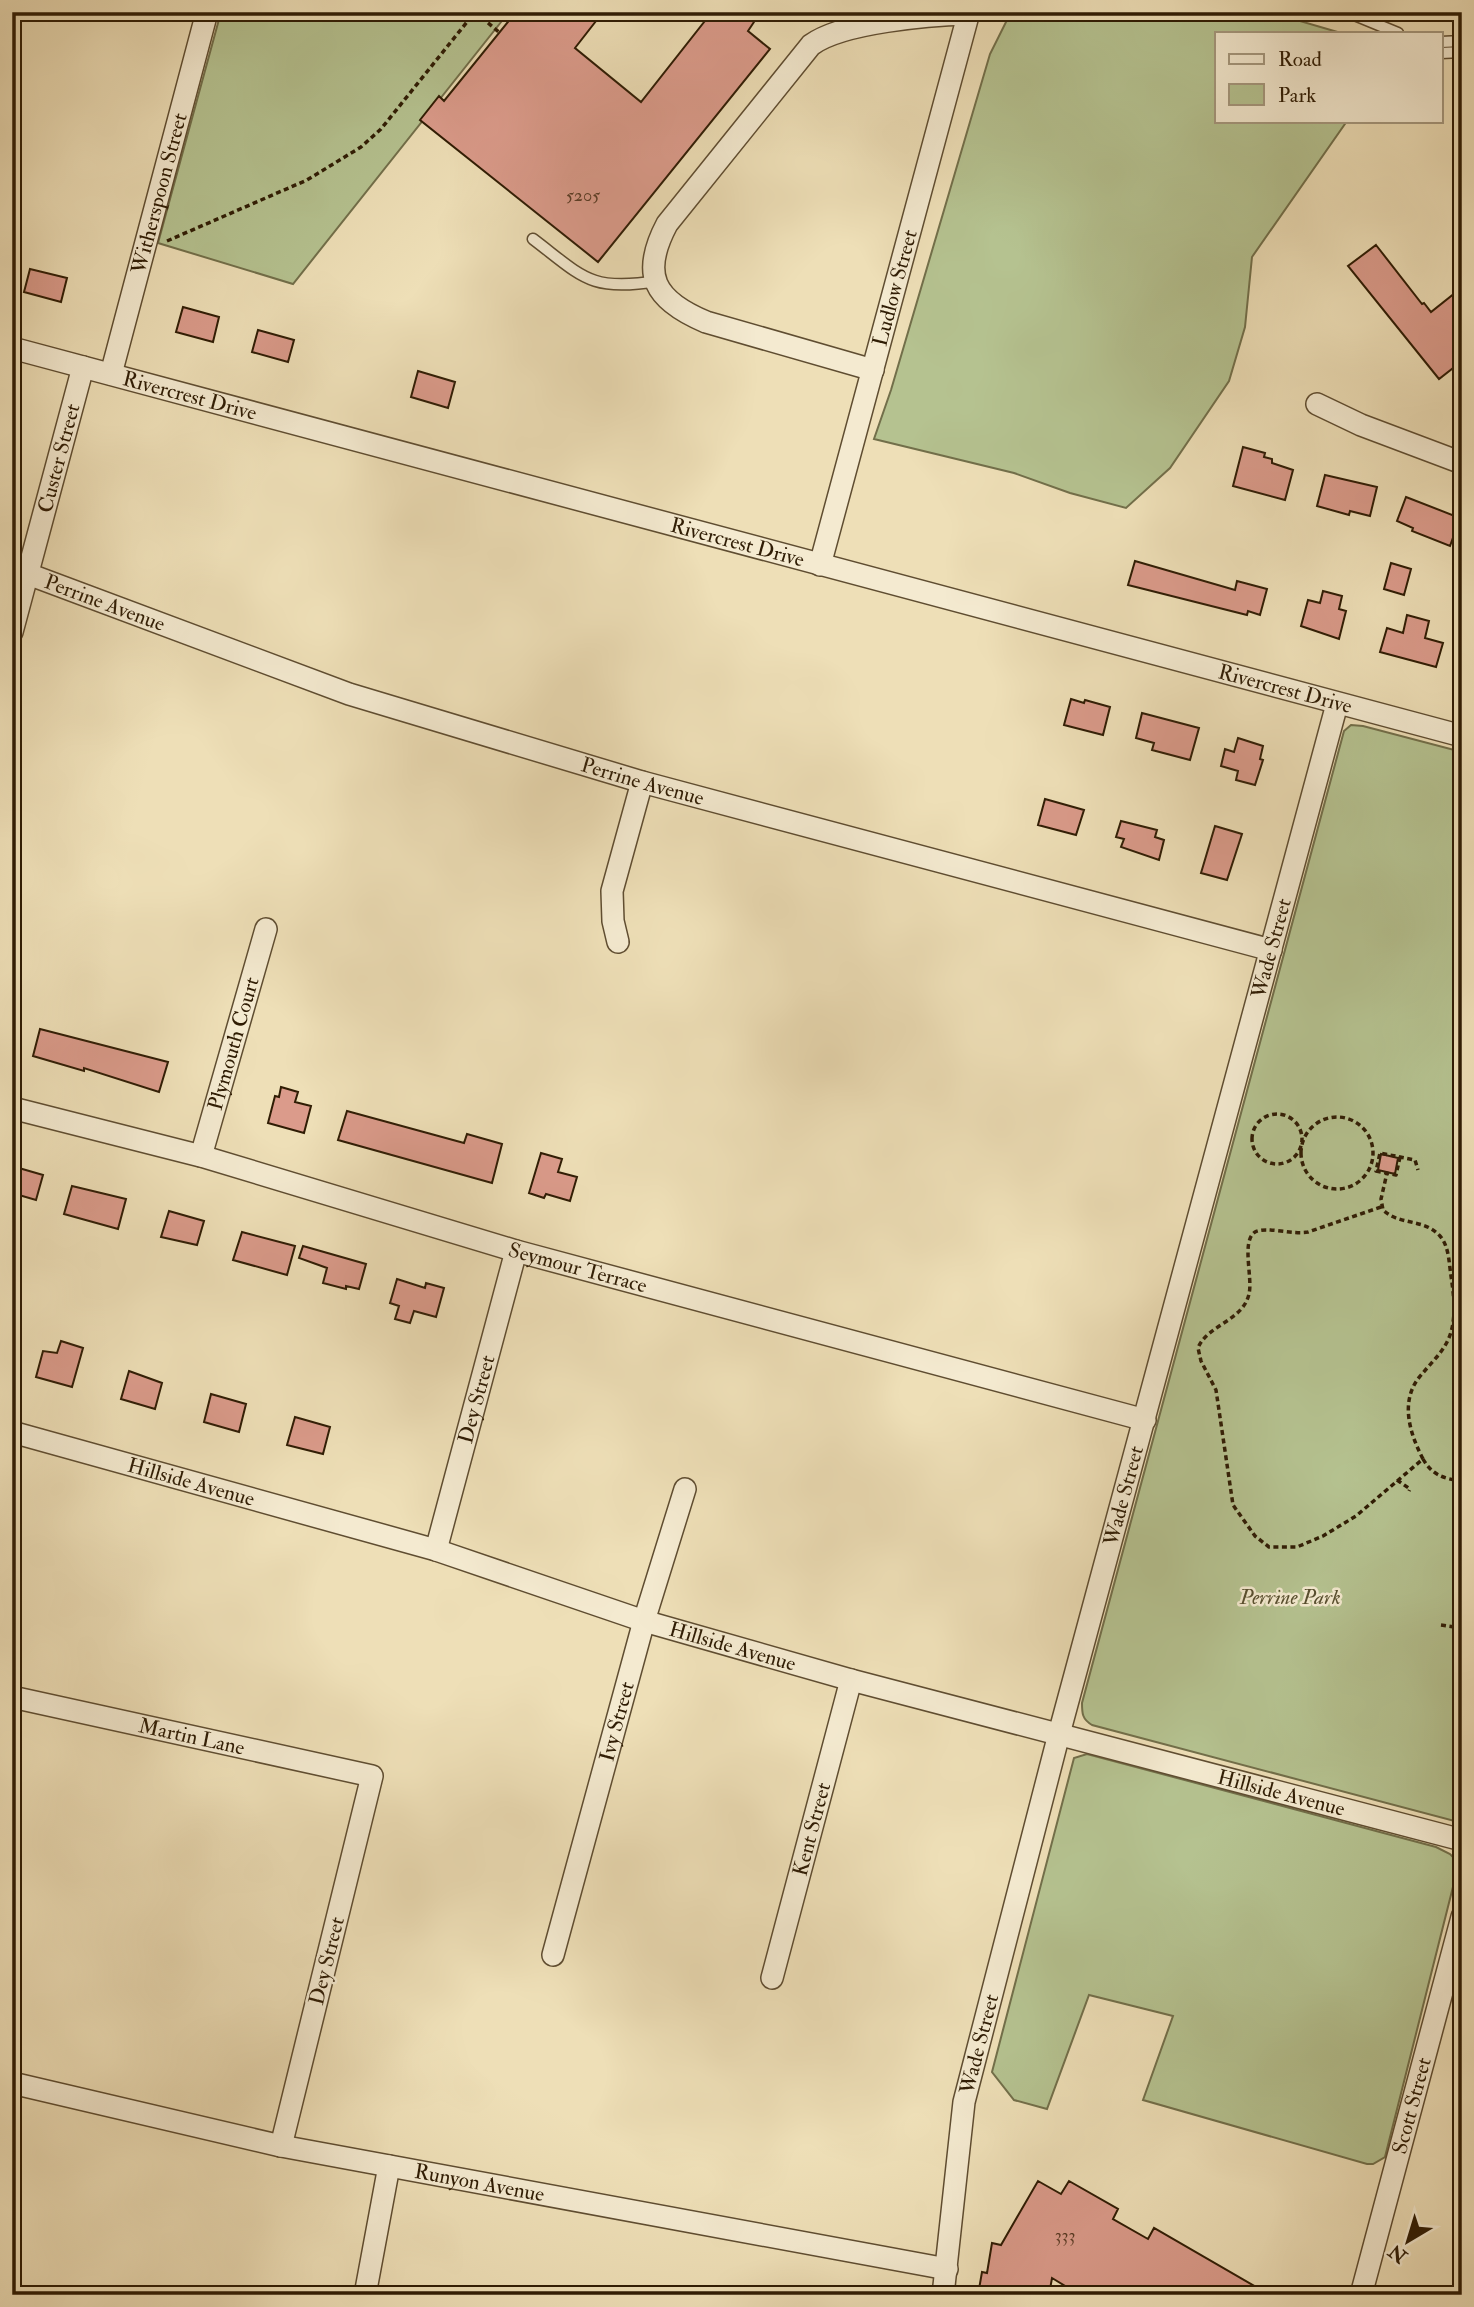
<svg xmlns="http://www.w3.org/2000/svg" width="1474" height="2307" font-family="'IM FELL Double Pica',serif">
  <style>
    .green { fill: #b5c290; stroke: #726f4a; stroke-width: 2 }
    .building { fill: #db9b8b; stroke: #2f1c04; stroke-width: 2 }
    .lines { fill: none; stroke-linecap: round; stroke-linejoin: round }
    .service-casing { stroke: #5f4d31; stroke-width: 13 }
    .minor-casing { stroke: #5f4d31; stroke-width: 24 }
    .path { stroke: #2f1c04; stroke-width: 3.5; stroke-dasharray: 5 3.5; stroke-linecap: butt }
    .service { stroke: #f4ead0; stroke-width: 10 }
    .minor { stroke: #f4ead0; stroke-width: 21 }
    .labels { text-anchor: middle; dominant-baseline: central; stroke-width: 5; stroke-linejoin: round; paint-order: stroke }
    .number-label { font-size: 18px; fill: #5a3c26 }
    .street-label { font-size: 21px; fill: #2f1c04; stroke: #f4ead0 }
    .park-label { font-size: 21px; font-style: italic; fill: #574e2e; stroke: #f4ead0 }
  </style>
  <rect width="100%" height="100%" fill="#eedfb7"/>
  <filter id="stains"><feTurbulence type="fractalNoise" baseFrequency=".00286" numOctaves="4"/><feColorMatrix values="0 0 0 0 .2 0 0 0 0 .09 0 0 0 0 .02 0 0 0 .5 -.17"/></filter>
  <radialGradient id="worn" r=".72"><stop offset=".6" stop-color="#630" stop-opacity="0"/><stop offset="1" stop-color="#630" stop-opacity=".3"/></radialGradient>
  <path class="green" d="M221,12H509L293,284L158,243Z
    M1011,12H1269L1341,33H1217V121H1347L1252,257L1245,327L1229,381L1170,468L1126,508L1070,493L1014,473L874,439L891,390L990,54Z
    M1351,725L1363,726L1462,752V1823L1092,1725C1082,1719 1082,1713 1082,1703L1344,731Z
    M1087,1754L1436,1847L1450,1854L1459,1863L1385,2157L1373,2164H1367L1143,2100L1173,2016L1089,1995L1047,2109L1014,2100L992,2072L1074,1758Z"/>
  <path class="building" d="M516,12H603L575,48L641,102L712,12H743L754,22L748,31L770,49L598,262L420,120L439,96L444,101Z
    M1376,245L1422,304L1424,303L1431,312L1455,293L1462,302V361L1439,379L1348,266Z
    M30,269L67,278L61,302L24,292Z
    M183,307L219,317L213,342L176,332Z
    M258,330L294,340L288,362L252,352Z
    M418,371L455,382L448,408L411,397Z
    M1243,447L1265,453L1264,457L1272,459V463L1293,470L1285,500L1233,486Z
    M1325,475L1377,487L1370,516L1350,511L1349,515L1317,506Z
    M1406,497L1460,518L1450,546L1412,531L1413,528L1397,521Z
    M1135,561L1235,590L1237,581L1267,589L1260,615L1248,611L1247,615L1128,585Z
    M1391,563L1411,569L1404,595L1384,589Z
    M1323,591L1342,596L1339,609L1346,611L1339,639L1301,626L1308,600L1320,603Z
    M1407,615L1429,621L1425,638L1443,643L1436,667L1380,652L1387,628L1403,633Z
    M1071,699L1084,703L1085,700L1110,707L1103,735L1064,725Z
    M1142,713L1199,728L1190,760L1152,750L1154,743L1136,738Z
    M1238,738L1263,746L1260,759L1263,760L1255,785L1236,780L1238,771L1221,766L1225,749L1234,752Z
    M1045,799L1084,810L1076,835L1038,825Z
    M1121,821L1157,830L1155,837L1164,840L1159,860L1121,847L1124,839L1116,837Z
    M1215,826L1242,834L1227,880L1201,873Z
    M40,1029L168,1062L159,1092L84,1068V1071L33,1056Z
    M281,1087L298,1092L295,1102L311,1106L304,1133L268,1123L275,1096L279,1097Z
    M347,1111L464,1143L467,1134L502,1144L492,1183L338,1140Z
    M541,1153L562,1159L558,1172L577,1177L570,1201L546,1194L544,1198L529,1193Z
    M1381,1154L1398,1158L1395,1174L1378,1170Z
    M12,1166L43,1175L36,1200L12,1193Z
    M72,1186L126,1199L118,1229L64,1214Z
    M169,1211L204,1221L197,1245L161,1237Z
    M242,1232L295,1246L287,1275L233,1260Z
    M303,1246L366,1264L359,1289L346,1286V1289L323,1283L327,1268L299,1258Z
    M397,1279L425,1288L426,1283L444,1288L436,1317L414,1311L410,1323L395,1319L399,1306L390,1303Z
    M61,1341L83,1348L72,1387L36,1377L43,1351L57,1353Z
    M129,1371L162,1383L155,1409L121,1399Z
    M211,1394L246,1404L239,1432L204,1422Z
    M295,1417L330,1427L323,1454L287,1445Z
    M1038,2181L1061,2194L1069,2181L1118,2209L1113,2219L1148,2239L1154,2228L1270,2295H1080L1052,2278L1049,2295H978L982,2272L987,2273L992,2243L1001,2245Z"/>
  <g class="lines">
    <defs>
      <path id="service" d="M1347,12L1398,33
        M1441,42L1462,41
        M1441,53L1462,52
        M533,239C583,277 590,292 657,281"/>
      <g id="minor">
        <path id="s1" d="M12,348L1462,736"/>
        <path d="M873,370L706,322C654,300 640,275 667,224L811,45C842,22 930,15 969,14"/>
        <path id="s2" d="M111,374L207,12"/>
        <path d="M1317,404L1361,425L1462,463"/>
        <path id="s3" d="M820,565L969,12"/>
        <path id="s4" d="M28,574L349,694L642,782L1271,950"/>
        <path id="s5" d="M12,632L83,367"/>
        <path d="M618,942L613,921L612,891L642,782"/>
        <path id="s6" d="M12,1108L201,1156L516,1251L1145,1420"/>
        <path id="s7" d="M201,1156L266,929"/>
        <path id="s8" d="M12,1432L436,1550L644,1621L851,1680L1462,1840"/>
        <path id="s9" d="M436,1550L516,1251"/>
        <path id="s10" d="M12,1697L372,1776L281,2146"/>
        <path id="s11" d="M553,1955L644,1621L685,1489"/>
        <path id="s12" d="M772,1978L851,1680"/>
        <path id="s13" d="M12,2083L281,2146L947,2269"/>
        <path d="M365,2295L389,2166"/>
        <path id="s14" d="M943,2295L964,2102L1059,1734L1337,704"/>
        <path id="s15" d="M1361,2295L1462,1917"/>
      </g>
    </defs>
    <use href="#service" class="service-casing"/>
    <use href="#minor" class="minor-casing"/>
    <path class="path" d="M475,12L500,33
      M167,241L307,180L361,147L381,129L475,12
      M1252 1139a25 25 0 1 1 50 0a25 25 0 1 1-50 0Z
      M1301 1153a36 36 0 1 1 72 0a36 36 0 1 1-72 0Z
      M1400,1157L1396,1175L1376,1171L1380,1153L1415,1160L1418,1170
      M1381,1207L1308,1232C1293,1235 1266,1226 1255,1232C1241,1241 1253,1278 1249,1294C1243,1321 1207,1325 1198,1348L1201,1361L1216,1390L1233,1505L1255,1536L1269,1547H1297L1323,1536L1356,1516L1423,1459C1409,1432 1399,1399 1422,1374C1431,1363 1442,1353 1448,1340C1457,1321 1454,1296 1451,1276C1449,1263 1449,1246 1440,1236C1424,1218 1400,1226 1383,1210L1381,1199L1387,1173
      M1423,1459C1432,1475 1444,1479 1462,1481
      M1397,1480L1410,1489L1409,1491
      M1441,1625L1462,1628"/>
    <use href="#service" class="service"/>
    <use href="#minor" class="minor"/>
  </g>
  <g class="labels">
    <g class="number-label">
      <text x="583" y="195">5205</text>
      <text x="1065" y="2235">333</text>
    </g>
    <g class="street-label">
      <text stroke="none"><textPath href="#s2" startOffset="187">Witherspoon Street</textPath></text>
      <text stroke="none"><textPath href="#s3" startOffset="287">Ludlow Street</textPath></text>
      <text stroke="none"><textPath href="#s1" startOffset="184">Rivercrest Drive</textPath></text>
      <text stroke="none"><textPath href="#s5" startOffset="180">Custer Street</textPath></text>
      <text stroke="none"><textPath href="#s1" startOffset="751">Rivercrest Drive</textPath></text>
      <text stroke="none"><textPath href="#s4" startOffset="82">Perrine Avenue</textPath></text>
      <text stroke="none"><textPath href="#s1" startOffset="1318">Rivercrest Drive</textPath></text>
      <text stroke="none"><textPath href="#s4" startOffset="649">Perrine Avenue</textPath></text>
      <text stroke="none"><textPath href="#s14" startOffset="1388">Wade Street</textPath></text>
      <text stroke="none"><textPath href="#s7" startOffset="117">Plymouth Court</textPath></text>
      <text stroke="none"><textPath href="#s6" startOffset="588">Seymour Terrace</textPath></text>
      <text stroke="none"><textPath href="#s9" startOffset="156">Dey Street</textPath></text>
      <text stroke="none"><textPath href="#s8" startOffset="186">Hillside Avenue</textPath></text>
      <text stroke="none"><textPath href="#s14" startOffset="821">Wade Street</textPath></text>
      <text stroke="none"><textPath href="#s8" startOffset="752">Hillside Avenue</textPath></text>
      <text stroke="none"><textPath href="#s11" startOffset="242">Ivy Street</textPath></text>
      <text stroke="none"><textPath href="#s10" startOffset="184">Martin Lane</textPath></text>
      <text stroke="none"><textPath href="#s8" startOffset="1320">Hillside Avenue</textPath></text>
      <text stroke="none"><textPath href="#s12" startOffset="154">Kent Street</textPath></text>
      <text transform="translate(327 1961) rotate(-76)">Dey Street</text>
      <text stroke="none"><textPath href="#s14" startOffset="254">Wade Street</textPath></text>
      <text stroke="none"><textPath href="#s15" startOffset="196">Scott Street</textPath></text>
      <text stroke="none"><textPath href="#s13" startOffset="478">Runyon Avenue</textPath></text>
    </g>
    <g class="park-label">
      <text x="1290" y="1597">Perrine Park</text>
    </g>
  </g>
  <rect width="1474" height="2307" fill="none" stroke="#eedfb7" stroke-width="42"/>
  <rect x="14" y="14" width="1446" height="2279" fill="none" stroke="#2f1c04" stroke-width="3.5"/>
  <rect x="21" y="21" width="1432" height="2265" fill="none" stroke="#2f1c04" stroke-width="2"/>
  <rect x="1215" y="32" width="228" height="91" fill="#f4ead0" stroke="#a5987e" stroke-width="2"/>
  <rect x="1229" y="54" width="35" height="10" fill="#f4ead0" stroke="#a5987e" stroke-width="2"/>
  <text x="1278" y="66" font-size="21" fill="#2f1c04">Road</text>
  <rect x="1229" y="84" width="35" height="21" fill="#b5c290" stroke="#a5987e" stroke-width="2"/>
  <text x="1278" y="102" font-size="21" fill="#2f1c04">Park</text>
  <g transform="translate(1408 2241) rotate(218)" stroke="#f4ead0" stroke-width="5" paint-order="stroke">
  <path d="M0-5L12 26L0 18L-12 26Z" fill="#2f1c04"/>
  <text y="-10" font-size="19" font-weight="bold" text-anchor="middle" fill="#2f1c04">N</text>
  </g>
  <rect width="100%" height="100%" filter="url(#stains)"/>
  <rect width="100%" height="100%" fill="url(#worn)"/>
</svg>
